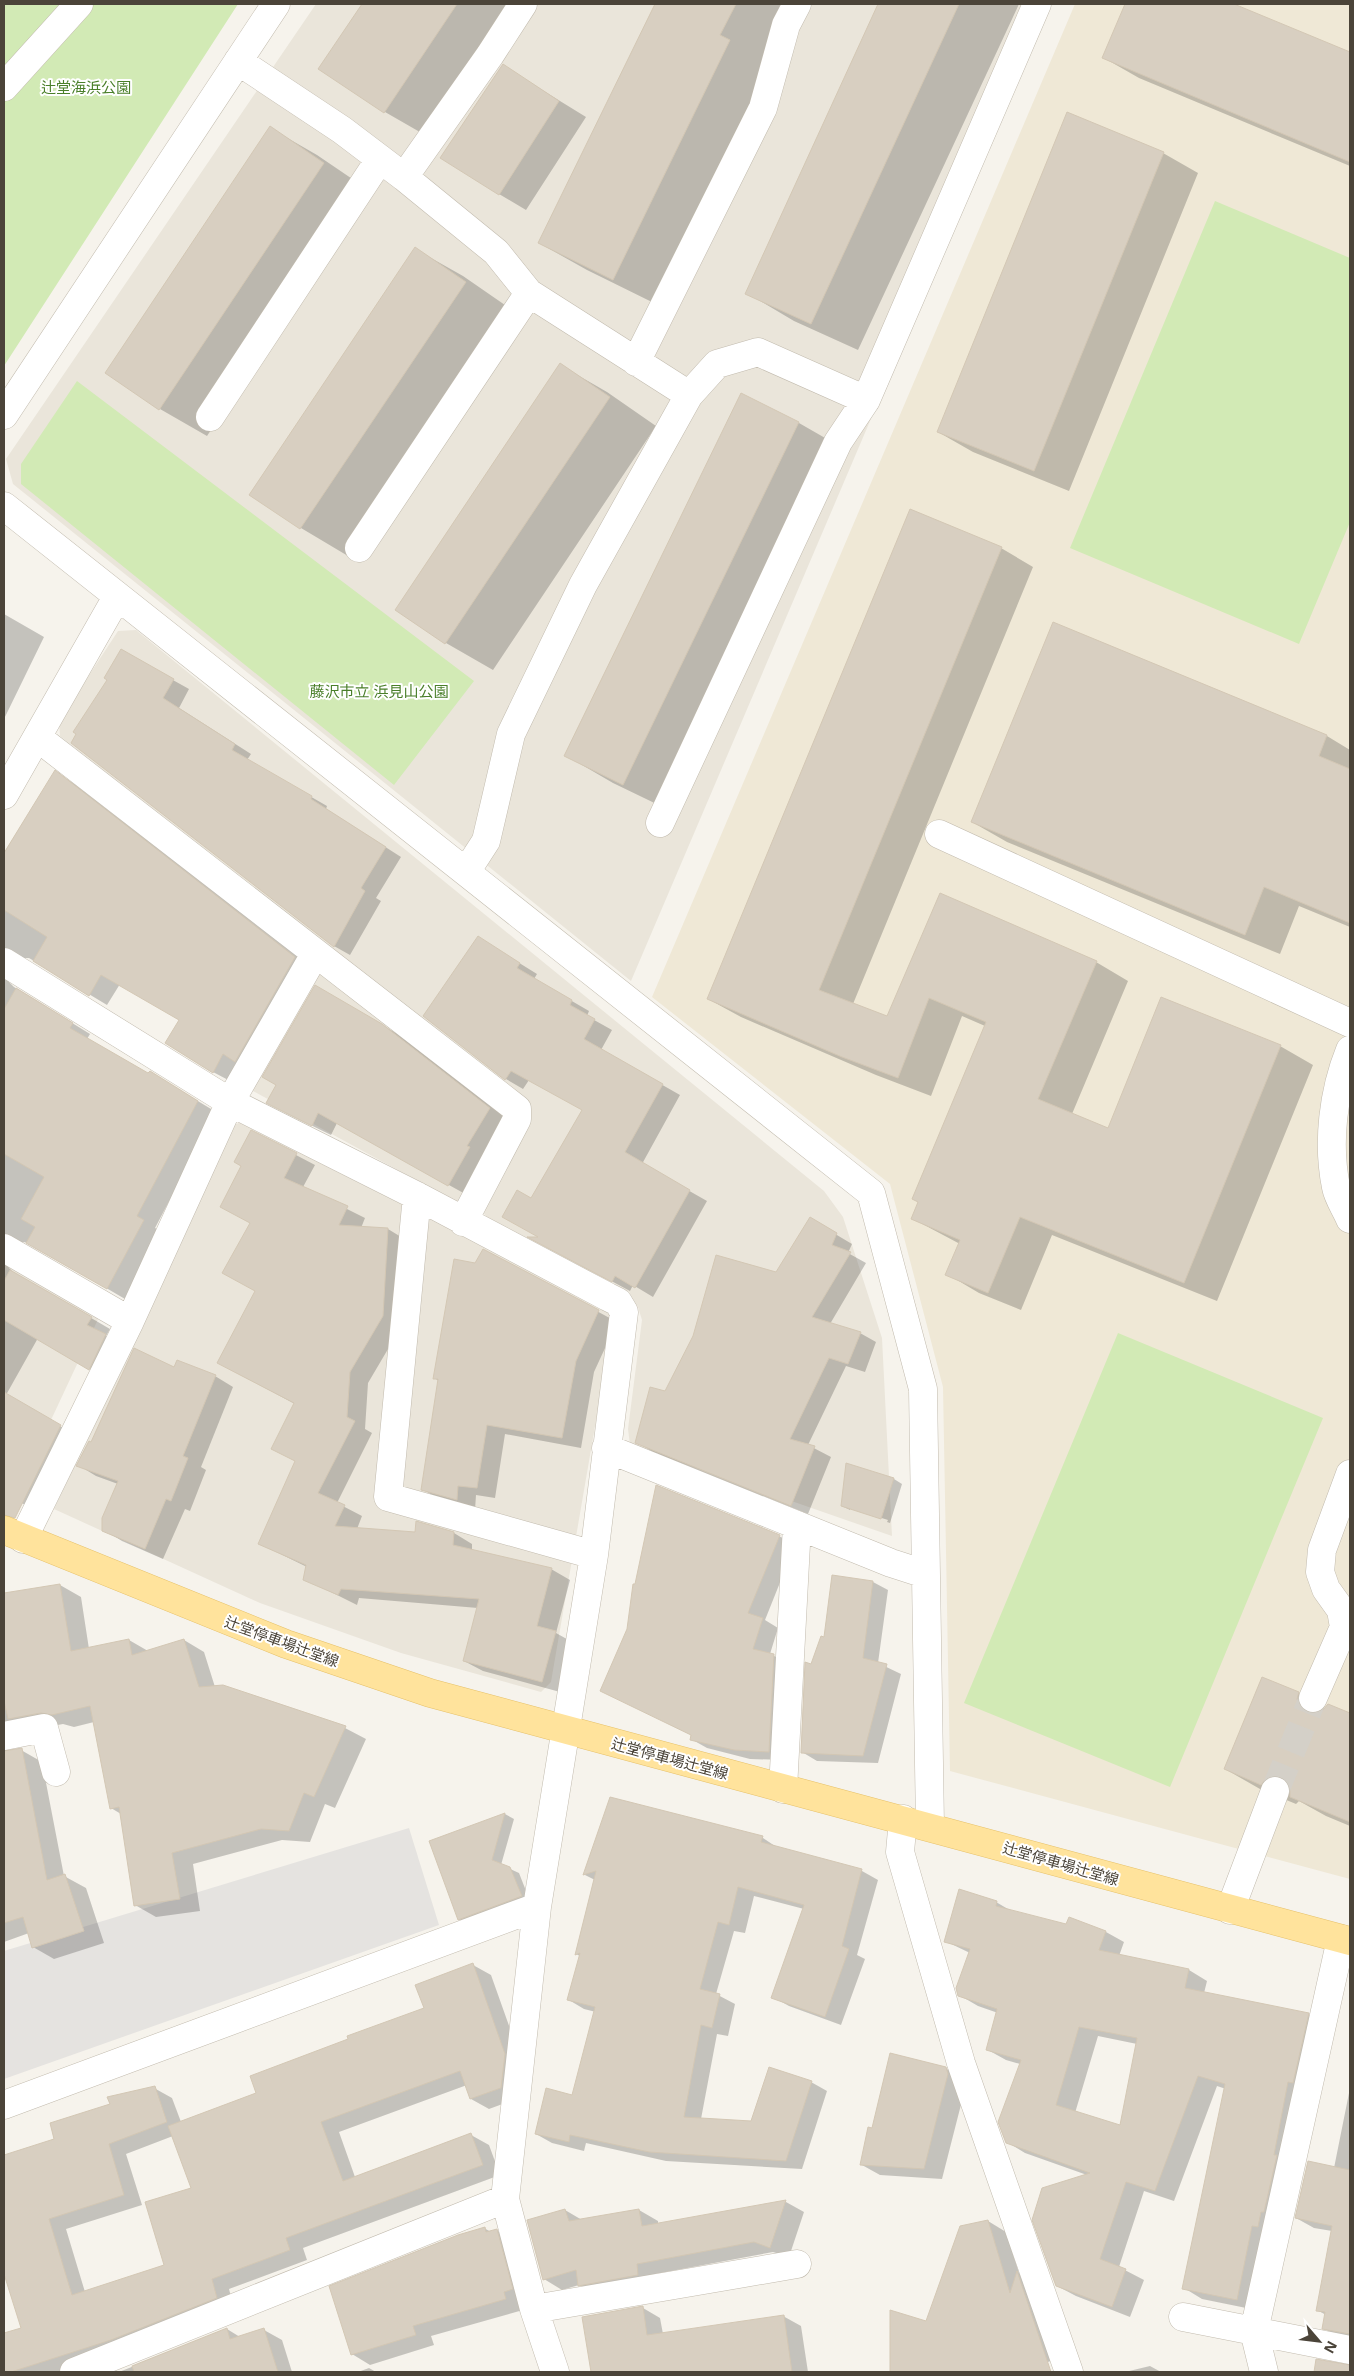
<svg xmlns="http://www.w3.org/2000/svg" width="1354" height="2376" font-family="'Noto Sans','Noto Sans JP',sans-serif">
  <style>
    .residential { fill: #eae5da }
    .education { fill: #efe8d6 }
    .green { fill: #d2eab5 }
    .parking { fill: #e5e3e0 }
    .shadow { fill: #0003; fill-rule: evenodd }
    .building { fill: #d8cfc1; stroke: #d3c7b4; fill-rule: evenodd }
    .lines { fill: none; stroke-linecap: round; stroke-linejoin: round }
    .minor-tunnel { stroke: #d4d0c8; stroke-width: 28; stroke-dasharray: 28 14; stroke-linecap: butt }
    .minor-casing { stroke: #c2bbae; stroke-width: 29 }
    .major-casing { stroke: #e6c16a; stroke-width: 29 }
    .minor { stroke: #fff; stroke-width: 28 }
    .major { stroke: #ffe39c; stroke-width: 28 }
    .labels { text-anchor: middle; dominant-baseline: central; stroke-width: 4; stroke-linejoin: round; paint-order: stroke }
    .park-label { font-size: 15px; fill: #4a7f2a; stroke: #fff }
    .street-label { font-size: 15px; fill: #4b4439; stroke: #fff }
  </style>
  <rect width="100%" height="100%" fill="#f6f3ec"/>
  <path class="residential" d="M316,4H1048L631,981L13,484L6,459Z
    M136,630L824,1191L843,1217L882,1338L892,1536L630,1445L628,1429L642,1320L638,1307L629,1292L487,1217L478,1207L527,1108L60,736L59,721L118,631Z
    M320,971L506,1117L458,1203L253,1091L248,1078Z
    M242,1122L427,1215L614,1316L551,1682L541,1692L401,1653L260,1603L54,1509L233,1125Z
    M4,1259L101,1313L15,1497L4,1492Z"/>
  <path class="education" d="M1075,4H1350V1879L950,1771L943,1387L890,1184L652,997Z"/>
  <path class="green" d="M4,4H238L4,366Z
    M1215,201L1350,258V522L1299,644L1070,548Z
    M77,381L474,681L394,785L21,484V464Z
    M1118,1333L1323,1418L1170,1787L964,1703Z"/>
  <path class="parking" d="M409,1828L439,1925L4,2079V1951Z"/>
  <path class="shadow" d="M364,4H523L432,139L385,112L320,69Z
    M656,4H796L776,68L660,306L587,270L539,243Z
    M879,4H1019L858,350L794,321L747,293Z
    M1127,4H1231L1350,53V166L1139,78L1104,58Z
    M503,66L586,117L526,210L499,194Z
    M270,128L317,155L370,191L207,436L160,409Z
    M1163,153L1198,173L1069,491L973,452L938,432Z
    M415,249L463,276L512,310L348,556L301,528L251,495Z
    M560,365L607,392L656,426L493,670L446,643L396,610Z
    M741,395L799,423L846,450L671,811L613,783L565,755Z
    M1001,548L1033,567L853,1004L888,1018L940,895L1096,962L1128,981L1072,1114L1109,1130L1280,1046L1313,1065L1217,1301L1052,1235L1021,1310L979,1293L947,1274L960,1244L913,1219L985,1026L962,1016L931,1096L876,1075L741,1017L708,999Z
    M4,614L44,637L4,719Z
    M1054,624L1327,736L1350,750V927L1299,906L1280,954L1007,842L972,822Z
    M121,651L189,689L179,708L251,754L247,760L327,806L326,809L401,857L376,898L381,901L350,955L334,946L109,680Z
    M55,772L73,783L313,968L232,1082L213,1072L180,1019L120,984L107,1005L29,958H16L6,973L9,982L14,987L90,1034L87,1039L149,1075L168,1083L216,1112L155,1228L161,1231L125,1299L31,1244L24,1242L15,1244L6,1260L9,1268L14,1273L110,1329L106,1336L124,1346L108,1379L38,1338L6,1395L79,1437L41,1514L4,1493V853Z
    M479,938L537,974L534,979L589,1011L587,1016L612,1030L601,1050L680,1095L642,1164L707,1201L653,1297L633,1285L630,1291L546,1246L543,1239L532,1200L584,1110L529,1080L523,1089L506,1079L424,1016Z
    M316,987L401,1036L507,1119L467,1195L337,1123L331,1135L286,1113L277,1084Z
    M252,1132L315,1165L303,1187L365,1218L361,1228L388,1229L406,1240L401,1327L368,1383L365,1429L372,1433L337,1503L362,1516L357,1529L416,1533H454L472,1544V1550L551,1569L570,1580L556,1633L574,1643L560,1692L483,1671L464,1661L478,1608L359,1598L357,1605L305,1579L307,1567L260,1544L296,1461L295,1404L237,1373L257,1291L251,1223L243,1166Z
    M810,1219L852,1244L848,1253L866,1263L830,1324L860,1333L876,1342L865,1372L846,1366L808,1445L831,1457L808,1514L653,1452L637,1442L666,1393L776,1274Z
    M484,1250L617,1322L594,1372L581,1448L505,1434L495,1498L476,1495L475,1510L441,1500L422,1489L439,1381L434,1378Z
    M175,1368L215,1376L233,1387L201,1467L206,1470L190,1511L185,1509L163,1559L122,1541L104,1530L118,1484L96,1476L78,1465L92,1444Z
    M894,1479L902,1484L890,1523L887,1522L888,1520L850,1508V1510L842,1506Z
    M779,1536L795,1545L765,1620L778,1628L770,1654L790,1664L785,1760L750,1759L707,1748L691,1739L692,1735L601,1690L628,1630Z
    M833,1577L873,1582L888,1590L878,1663L901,1674L878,1763L817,1761L802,1752L811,1665L825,1639Z
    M60,1585L81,1597L89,1649L129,1640L148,1651L184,1640L204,1652L215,1687L223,1686L345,1728L366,1739L335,1808L325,1804L310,1842L282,1840L193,1864L200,1911L156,1917L135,1905L121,1814L111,1808L94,1722L74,1727L63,1724L22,1732L10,1743L9,1751L21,1750L42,1762L64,1876L86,1888L104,1943L54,1959L33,1947L29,1933L4,1942V1594Z
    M1298,1693L1325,1709L1328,1705L1350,1714V1826L1326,1816L1299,1801L1296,1804L1260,1789L1225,1769Z
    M611,1799L763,1838L778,1848L862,1871L878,1880L857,1955L865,1959L841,2025L789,2006L773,1997L804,1909L754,1896L745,1933L734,1931L716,1994L735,2004L728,2036L717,2034L701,2119L752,2122L811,2082L827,2091L802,2169L666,2161L586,2143L584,2151L552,2143L536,2134L573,2097L596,2012L584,2009L569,2000L580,1956L576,1954L595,1880L585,1875Z
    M505,1814L514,1819L501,1865L519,1873L530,1901L468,1924L459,1919L430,1842Z
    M996,1902L1013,1912L1067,1926L1070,1919L1106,1932L1124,1942L1119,1956L1189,1970L1207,1981L1204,1993L1308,2014L1326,2025L1256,2310L1202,2299L1184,2288L1226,2089L1217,2086L1174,2201L1144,2191L1119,2267L1144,2280L1130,2317L1076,2296L1057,2286L1087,2175L1025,2153L1007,2142L1020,2064L1006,2060L988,2050L998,2013L978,2006L959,1995L970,1953L945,1941ZM1098,2036L1137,2044L1121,2127L1075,2113Z
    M473,1965L491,1975L523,2065L519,2098L489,2109L471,2099L467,2085L339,2132L355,2177L471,2135L489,2145L500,2175L303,2248L307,2260L229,2289L234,2308L80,2372H5L4,2334L22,2329L4,2269V2156L56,2140L111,2105L154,2088L172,2098L181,2122L258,2094L350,2040L425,2008ZM173,2136L193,2188L166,2266L85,2292L66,2229L142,2205L126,2154Z
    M945,2068L964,2079L966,2085L942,2179L880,2175L862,2165L872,2129Z
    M1349,2093H1350V2340L1341,2338L1323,2328L1326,2315L1317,2310L1332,2231L1314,2228L1296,2218L1334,2168Z
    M786,2202L804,2212L789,2257L773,2252L655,2274L597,2295L579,2285L562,2290L544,2279L565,2210L582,2220L639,2210L658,2221V2224Z
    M988,2221L1006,2232L1019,2273L1035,2283L1060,2358L1017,2372H891V2311L927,2322Z
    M484,2228L491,2232L496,2230L515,2241L523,2310L431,2336L434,2345L370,2365L352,2354Z
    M643,2308L660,2318L663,2334L783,2316L801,2326L808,2372H592L584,2318Z
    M227,2329L240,2337L264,2330L282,2340L292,2372H119Z
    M1150,2366L1161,2372H1125Z
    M369,2368L376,2372H358Z"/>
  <path class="building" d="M362,4H457L384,113L318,69Z
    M655,4H736L720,35L730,40L613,280L538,243Z
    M878,4H959L811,324L745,294Z
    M1125,4H1234L1350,52V162L1102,58Z
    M503,64L559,101L499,195L440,158Z
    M1067,112L1164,152L1034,471L937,432Z
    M270,126L324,163L159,410L105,373Z
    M415,247L466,282L300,529L249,495Z
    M560,363L610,397L445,644L395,610Z
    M741,393L799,422L623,785L564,756Z
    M910,509L1002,547L819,990L887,1016L940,893L1097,961L1038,1099L1108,1128L1161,997L1281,1045L1184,1283L1020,1217L988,1293L945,1275L960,1240L911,1219L918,1202L912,1199L986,1022L929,998L898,1078L842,1057L707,999Z
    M1053,622L1327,735L1319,756L1350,769V923L1264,887L1245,935L971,822Z
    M121,649L174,679L163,698L235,744L232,750L312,796L311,799L386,847L361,888L365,891L334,947L71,743L76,734L73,732L107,680L104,678Z
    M55,770L295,957L235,1062L223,1054L213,1073L165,1043L179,1020L101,975L89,996L33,961L47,937L4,910V853Z
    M478,936L520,963L517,968L572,1000L570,1005L595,1019L584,1039L663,1084L625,1152L690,1190L635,1288L615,1276L612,1282L527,1237H538L502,1217L517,1190L531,1198L582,1110L511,1071L505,1080L423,1016Z
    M315,985L382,1024L490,1108L467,1146L470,1147L448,1186L318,1113L312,1126L266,1103L276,1085L262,1077Z
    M16,988L73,1023L70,1028L148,1073L150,1071L198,1101L137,1216L144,1220L107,1289L26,1243L35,1227L21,1219L44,1177L4,1154V1009Z
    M251,1130L297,1153L284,1178L348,1206L339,1225L388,1228L383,1316L350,1372L347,1417L355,1421L318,1493L345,1505L335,1526L415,1532L416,1521L454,1532L453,1545L552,1568L537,1626L556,1631L542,1682L463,1661L479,1599L341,1589L338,1595L303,1580L306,1565L258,1544L295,1461L271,1449L294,1403L217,1363L255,1291L222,1273L250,1223L220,1207L241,1166L234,1162Z
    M810,1217L837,1233L832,1245L851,1252L812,1317L861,1332L848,1364L829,1358L790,1439L815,1446L791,1506L635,1443L650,1387L665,1391L693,1336L716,1255L776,1272Z
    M483,1249L599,1310L576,1361L562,1438L487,1425L477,1488L458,1486L457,1500L421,1490L438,1379H433L454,1259L475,1263Z
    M10,1270L92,1317L87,1325L106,1334L89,1370L4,1320V1281Z
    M134,1348L174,1367L177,1360L216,1375L183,1456L188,1458L171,1501L166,1499L145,1549L102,1531V1518L118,1481L76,1466L89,1441L91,1442Z
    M4,1392L61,1425L15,1518L4,1515Z
    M846,1463L894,1478L881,1519L841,1506Z
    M656,1485L780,1535L748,1613L763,1618L753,1649L774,1654L769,1752L734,1750L690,1740L691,1735L600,1691L627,1629L633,1584H635Z
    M832,1575L873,1581L863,1658L887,1664L863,1756L801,1753L805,1662L811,1664L821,1636L824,1637Z
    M60,1584L71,1651L129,1639L132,1655L184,1639L199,1687L223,1685L346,1726L314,1797L304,1793L289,1831L261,1829L172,1853L180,1899L134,1906L119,1807L110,1809L90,1706L52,1715L41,1713L8,1719L4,1701V1593Z
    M1262,1677L1299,1692L1297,1699L1300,1707L1307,1712L1315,1713L1322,1711L1328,1704L1350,1713V1822L1290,1797V1788L1287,1781L1281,1777L1272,1776L1266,1779L1261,1785L1224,1769Z
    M22,1748L47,1880L65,1874L84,1931L32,1948L23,1917L4,1923V1751Z
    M610,1797L763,1836L761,1842L862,1869L842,1946L849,1949L825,2017L771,1998L804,1905L738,1887L729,1925L718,1922L700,1989L720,1994L712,2028L701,2025L684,2117L751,2121L769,2067L812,2081L786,2161L649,2152L570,2135L569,2142L535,2134L546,2088L572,2095L595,2007L567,2000L580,1953L575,1955L596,1871L583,1875Z
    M505,1813L492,1860L510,1867L522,1896L458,1920L429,1841Z
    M959,1889L997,1901L996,1906L1066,1924L1069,1917L1106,1931L1099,1950L1189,1969L1185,1988L1309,2013L1293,2083L1288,2082L1274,2155H1277L1264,2212H1261L1258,2227L1252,2226L1237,2300L1182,2289L1225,2084L1198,2076L1155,2191L1126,2182L1100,2259L1126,2269L1112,2307L1056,2286L1032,2220L1042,2188L1090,2173L1006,2143L998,2122L1021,2060L986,2050L997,2009L958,1996L956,1988L970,1949L944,1942ZM1079,2027L1137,2038L1120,2125L1056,2105Z
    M473,1963L505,2054L501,2088L470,2099L460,2071L321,2122L343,2181L471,2133L483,2165L286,2238L290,2250L212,2279L217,2298L111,2340L11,2372H4V2333L21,2328L4,2274V2155L54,2139L50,2123L110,2104L107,2097L155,2086L167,2122L109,2144L124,2195L49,2219L72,2295L164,2265L145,2202L191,2188L168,2126L256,2093L250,2076L348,2039L347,2036L424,2008L415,1985Z
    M890,2053L946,2067L948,2074L924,2169L860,2165L868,2127L872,2128Z
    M1308,2161L1350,2170V2334L1322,2329L1325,2312L1316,2311L1332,2226L1295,2218Z
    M786,2200L770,2248L754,2242L648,2262L637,2264L638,2275L578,2286L576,2270L543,2280L527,2220L565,2209L569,2221L639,2209L642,2226Z
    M988,2220L1010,2293L1017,2271L1051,2372H890V2310L926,2321L960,2226Z
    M485,2227L486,2232L497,2229L513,2289L504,2292L506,2299L413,2326L416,2335L351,2355L329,2286L458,2235Z
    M643,2306L647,2335L784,2315L792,2372H591L582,2317Z
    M227,2328L230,2339L264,2328L278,2372H134L132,2366Z
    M1316,2359L1350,2365V2372H1314Z"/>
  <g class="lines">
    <path class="minor-tunnel" d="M1275,1791L1313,1698"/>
    <defs>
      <path id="minor" d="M238,61L342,130L404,177L496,252L529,293L689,395L583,585L511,734L486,841L466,872
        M4,87L79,4
        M404,177L490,55L523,4
        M636,362L763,108L786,25L797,4
        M689,395L717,364L758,352L866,400L1037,4
        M4,415L276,4
        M210,417L380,159
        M4,506L871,1193L923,1389L930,1826
        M359,548L529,293
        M37,737L517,1109V1119L463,1222
        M4,795L117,597
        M660,823L838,442L866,400
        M939,834L1350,1023
        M4,962L230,1102L417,1196L608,1297L618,1302L624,1312L594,1555L537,1907L505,2199L534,2309L555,2372
        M1350,1050C1333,1092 1327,1143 1336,1187C1338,1198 1346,1209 1350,1219
        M417,1196L388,1497L594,1555
        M4,1248L130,1321
        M606,1448L891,1563L925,1574
        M23,1539L130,1321L230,1102L315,954
        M1313,1698L1344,1627L1341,1610L1326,1589L1320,1572L1322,1550L1350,1474
        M4,1736L44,1728L56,1772
        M783,1789L797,1525
        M903,1819L900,1852L961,2063L1069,2372
        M1230,1910L1275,1791
        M4,2105L537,1907
        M534,2309L797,2264
        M1183,2317L1350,2350
        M74,2372L505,2199
        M1264,2372L1254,2331L1341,1939"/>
      <path id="major" d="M4,1530L286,1644L430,1693L1350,1941"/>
    </defs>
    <use href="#minor" class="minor-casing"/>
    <use href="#major" class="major-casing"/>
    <use href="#minor" class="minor"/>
    <use href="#major" class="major"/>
  </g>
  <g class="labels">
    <g class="park-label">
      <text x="86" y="87">辻堂海浜公園</text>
      <text x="379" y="691">藤沢市立 浜見山公園</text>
    </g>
    <g class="street-label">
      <text transform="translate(282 1641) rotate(20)">辻堂停車場辻堂線</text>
      <text transform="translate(670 1758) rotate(15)">辻堂停車場辻堂線</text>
      <text transform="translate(1061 1863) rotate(16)">辻堂停車場辻堂線</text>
    </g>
  </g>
  <rect width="1354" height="2376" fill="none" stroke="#4b4439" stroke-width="10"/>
  <g transform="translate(1319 2341) rotate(118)" stroke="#ffffff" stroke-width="4" paint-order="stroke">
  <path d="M0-4L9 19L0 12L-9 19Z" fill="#4b4439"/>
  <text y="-8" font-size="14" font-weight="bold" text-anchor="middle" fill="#4b4439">N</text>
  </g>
</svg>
